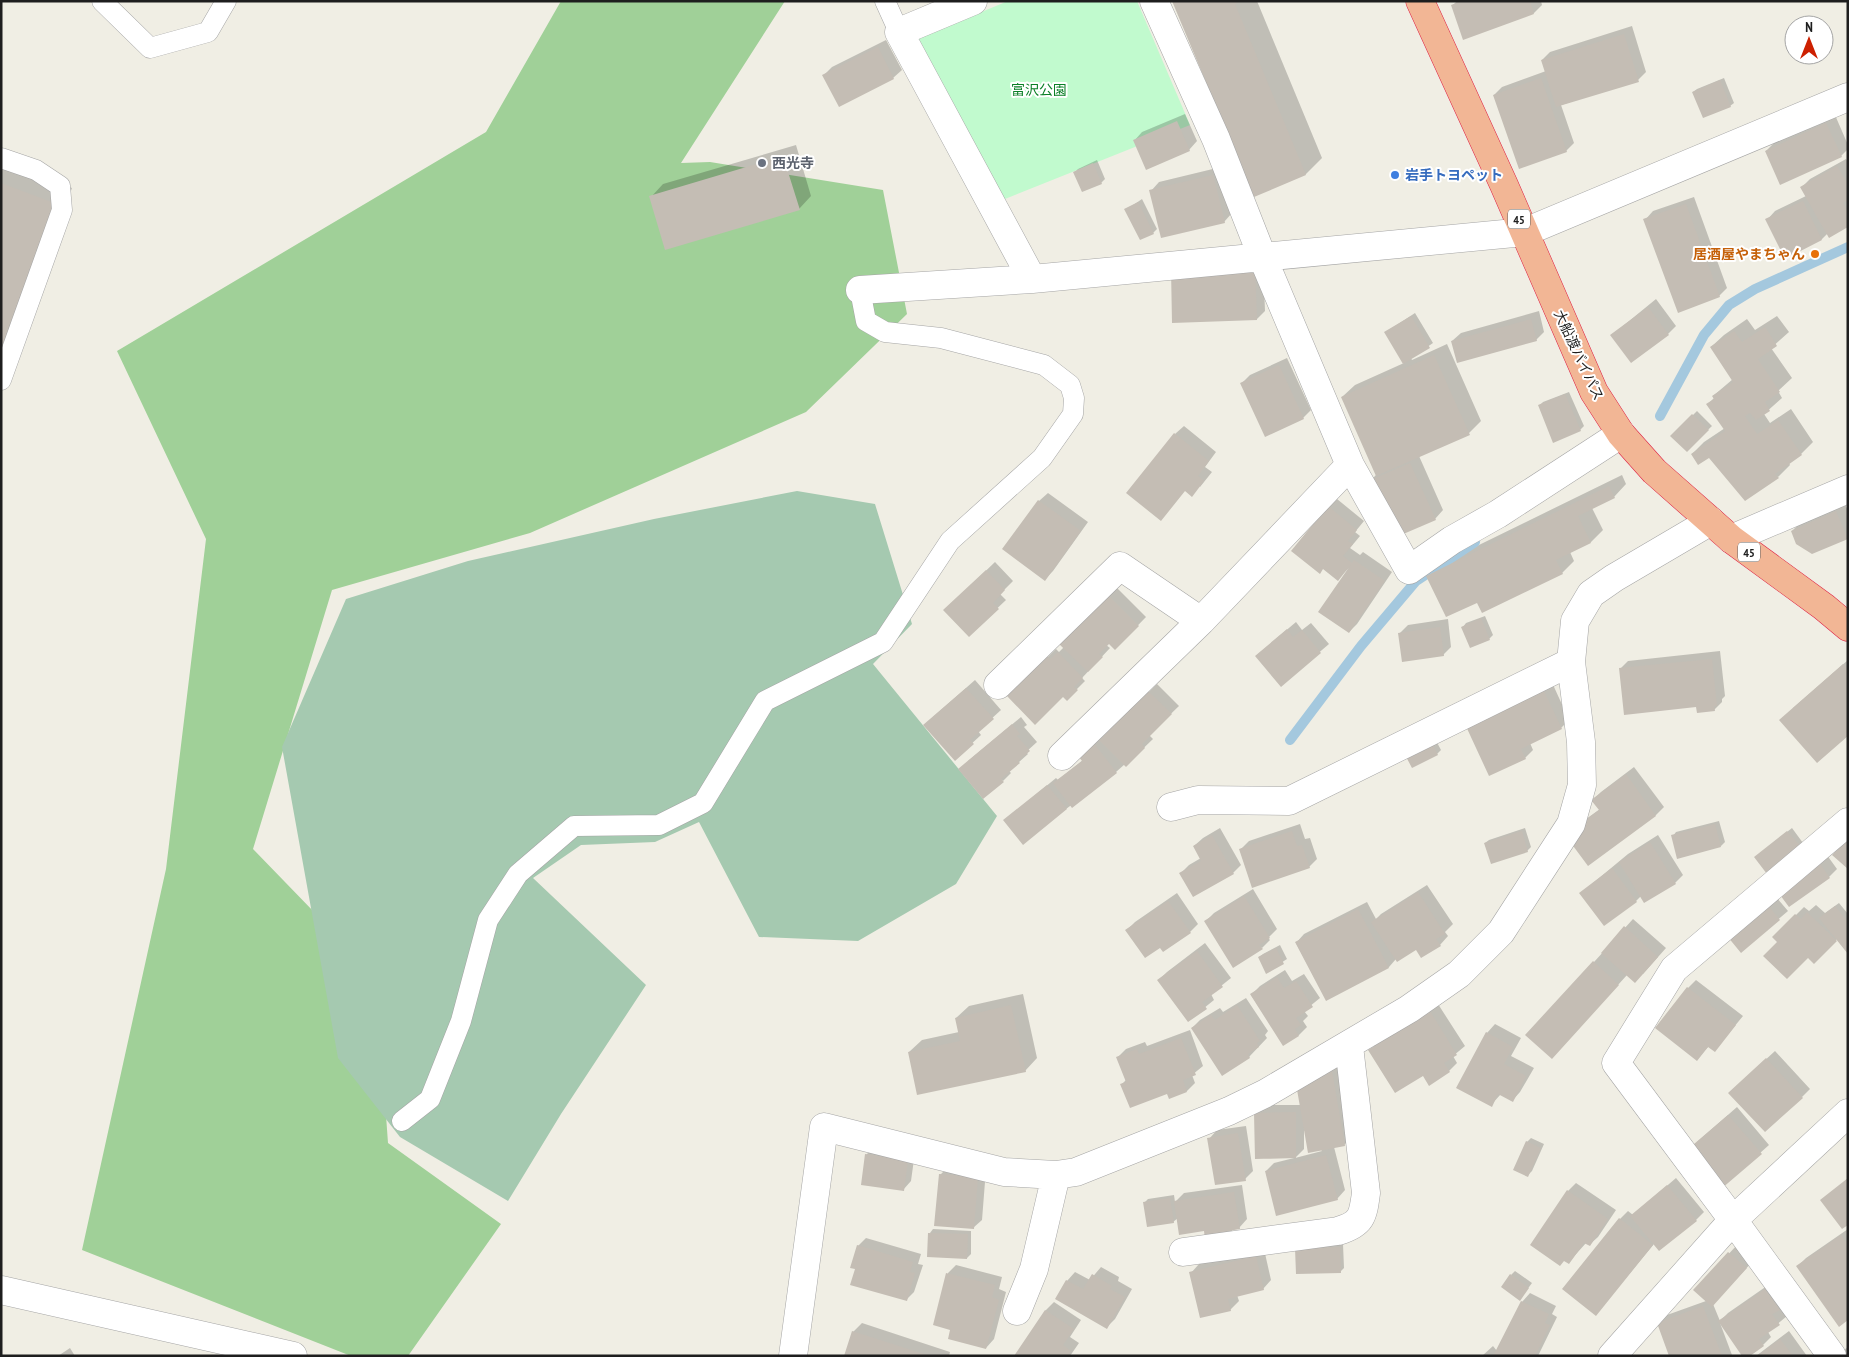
<svg xmlns="http://www.w3.org/2000/svg" width="1849" height="1357" font-family="'PT Sans Narrow','Noto Sans JP',sans-serif">
  <style>
    .forest { fill: #a0d098 }
    .cemetery { fill: #a5c9b0 }
    .park { fill: #c1face }
    .shadow { fill: #0003; fill-rule: evenodd }
    .lines { fill: none; stroke-linecap: round; stroke-linejoin: round }
    .stream { stroke: #a4c8de; stroke-width: 10 }
    .building { fill: #c4bdb4 }
    .service-casing { stroke: #a5a5a5; stroke-width: 21 }
    .minor-casing { stroke: #a5a5a5; stroke-width: 29 }
    .tertiary-casing { stroke: #a5a5a5; stroke-width: 29 }
    .trunk-casing { stroke: #de2145; stroke-width: 29 }
    .service { stroke: #fff; stroke-width: 20 }
    .minor { stroke: #fff; stroke-width: 28 }
    .tertiary { stroke: #fff; stroke-width: 28 }
    .trunk { stroke: #f2b695; stroke-width: 28 }
    .worship-dot { fill: #6b7280; stroke: #fff; stroke-width: 2 }
    .shop-dot { fill: #3f7fe0; stroke: #fff; stroke-width: 2 }
    .food-dot { fill: #e8710a; stroke: #fff; stroke-width: 2 }
    .labels { text-anchor: middle; dominant-baseline: central; stroke-width: 4; stroke-linejoin: round; paint-order: stroke }
    .shield { fill: #fff; stroke: #626262; stroke-width: 1 }
    .shield-label { font-size: 12px; font-weight: bold; fill: #1e1e1e }
    .park-label { font-size: 14px; fill: #0a7f26; stroke: #fff }
    .worship-label { font-size: 14px; font-weight: bold; fill: #5b616d; stroke: #fff; text-anchor: start }
    .shop-label { font-size: 14px; font-weight: bold; fill: #366cbe; stroke: #fff; text-anchor: start }
    .food-label { font-size: 14px; font-weight: bold; fill: #c56008; stroke: #fff; text-anchor: end }
    .street-label { font-size: 14px; fill: #1e1e1e; stroke: #fff }
  </style>
  <rect width="100%" height="100%" fill="#f0eee4"/>
  <path class="forest" d="M561,1H785L681,163L710,162L883,190L907,314L806,412L530,533L332,590L253,849L376,976L388,1143L501,1224L408,1356H351L82,1250L166,869L206,539L117,351L486,132Z"/>
  <path class="cemetery" d="M797,491L875,504L912,624L873,664L997,816L956,884L858,941L759,937L699,822L655,842L581,845L533,878L646,985L561,1114L508,1201L400,1137L338,1058L282,747L346,599L468,561L654,519Z"/>
  <path class="park" d="M1008,1H1137L1190,125L995,203L914,40Z"/>
  <path class="shadow" d="M1174,1H1257L1322,158L1306,174L1254,195Z
    M1457,1H1541L1542,5L1534,13L1452,6Z
    M1632,26L1646,72L1638,80L1561,105L1574,143L1566,151L1494,95L1502,87L1546,71L1542,60L1550,52Z
    M886,40L902,70L893,78L839,105L824,75L832,67Z
    M1724,78L1734,103L1730,106L1693,92L1697,89Z
    M1185,114L1197,141L1189,150L1134,141L1142,132Z
    M1835,115L1848,145V149L1841,156L1766,151L1774,143Z
    M796,145L811,196L799,209L651,197L663,184Z
    M1846,159L1848,162V226L1828,233L1822,239L1786,257L1767,220L1775,211L1806,196L1802,187L1810,179Z
    M1097,160L1105,179L1101,183L1082,191L1075,172L1078,169Z
    M1,161L72,188L8,360L1,366Z
    M1221,167L1232,213L1224,222L1151,191L1159,182Z
    M1694,197L1727,288L1719,296L1645,220L1653,211Z
    M1142,199L1157,229L1153,233L1126,210Z
    M1263,259L1265,311L1257,319L1174,322Z
    M1656,299L1676,326L1668,334L1612,335Z
    M1539,311L1544,332L1536,340L1452,341L1461,333Z
    M1415,313L1433,343L1411,358L1412,360L1447,344L1481,421L1469,433L1419,456L1443,510L1435,519L1370,481L1377,474L1342,397L1355,385L1404,363L1386,332Z
    M1777,316L1789,332L1771,348L1792,378L1778,391L1782,398L1764,414L1770,423L1791,409L1813,442L1801,454L1789,463L1790,465L1778,477L1710,457L1692,454L1704,442L1725,428L1708,404L1714,398L1713,396L1733,379L1711,347L1724,335L1747,319L1755,330Z
    M1287,358L1311,410L1303,418L1242,383L1250,375Z
    M1569,392L1584,426L1580,430L1539,406L1543,402Z
    M1697,411L1712,426L1687,450L1672,436Z
    M1184,426L1216,452L1205,467L1212,472L1200,487L1175,434Z
    M1622,475L1626,484L1614,497L1592,508L1603,530L1591,542L1570,552L1574,561L1562,573L1477,601L1427,576L1440,564Z
    M1048,493L1088,522L1053,571L1045,579L1004,549L1039,501Z
    M1337,499L1364,521L1355,532L1360,536L1350,548L1360,555L1363,552L1392,572L1357,624L1349,632L1350,568H1349L1337,579L1329,507Z
    M1845,504L1848,511L1847,538L1792,531L1800,523Z
    M995,562L1013,581L1000,594L1006,600L969,635L945,610Z
    M1117,588L1146,617L1115,649L1109,642L1106,645L1110,648L1082,678L1085,681L1067,699L1063,695L1008,696L1056,649L1059,652L1064,647L1061,644Z
    M1485,616L1493,635L1489,639L1463,627L1466,623Z
    M1448,619L1451,647L1443,655L1400,633L1408,625Z
    M1296,622L1302,630L1311,623L1329,644L1281,685L1256,656Z
    M1720,651L1725,696L1722,699V702L1714,710L1697,706L1620,669L1628,661Z
    M1848,660V735L1793,708Z
    M1550,678L1569,720L1561,728L1530,743L1533,750L1525,758L1465,722Z
    M975,680L1001,710L978,731L981,735L955,759L933,717Z
    M1157,684L1179,706L1149,735L1153,739L1126,765L1125,764L1116,772L1066,809L1005,820L1056,778L1058,780L1083,760L1101,734L1103,737Z
    M1021,717L1027,725L1024,727L1037,742L1026,752L1028,754L1009,771L1011,773L1003,781L968,761Z
    M1433,735L1441,750L1437,754L1405,752Z
    M1634,767L1664,807L1656,815L1588,864L1575,827L1600,809L1593,800L1601,792Z
    M1719,821L1725,842L1721,846L1673,836L1676,832Z
    M1300,824L1305,839L1310,838L1317,859L1309,867L1241,849L1249,841Z
    M1220,828L1241,865L1233,873H1181L1189,865L1201,858L1194,846L1203,838Z
    M1525,828L1531,847L1527,851L1485,843L1489,840Z
    M1792,828L1803,843L1800,846L1759,854Z
    M1658,835L1683,875L1675,883L1641,896L1636,901L1581,893L1628,854Z
    M1824,851L1837,869L1829,877L1789,905Z
    M1427,885L1453,924L1445,932L1448,936L1440,945L1416,948L1396,959L1389,967L1326,999L1296,943L1304,934L1367,902L1376,919L1381,914Z
    M1253,889L1277,929L1268,938L1270,940L1262,948L1206,921L1214,913Z
    M1771,891L1788,911L1741,951Z
    M1177,893L1198,924L1190,932L1160,946L1127,930L1135,922Z
    M1839,903L1848,914V952L1837,939L1814,962L1808,956L1779,942L1774,937L1804,907L1809,911L1816,905L1825,913Z
    M1633,919L1666,948L1643,974L1627,975L1560,1049L1594,962Z
    M1205,943L1231,978L1211,994L1214,1000L1188,1021L1159,980L1167,972Z
    M1280,945L1287,959L1267,972L1259,957L1263,954Z
    M1285,970L1292,981L1304,974L1320,998L1304,1011L1308,1016L1303,1021L1307,1027L1299,1035L1284,1044L1251,995L1260,986Z
    M1696,980L1743,1016L1715,1050L1709,1046L1697,1059L1688,988Z
    M1023,994L1037,1058L1025,1071L909,1052L922,1040L959,1032L956,1018L969,1006Z
    M1246,998L1268,1031L1265,1035L1267,1038L1249,1057L1192,1028L1200,1020L1220,1008L1223,1012Z
    M1438,1004L1465,1046L1453,1056L1457,1063L1449,1071L1423,1074L1370,1051L1378,1042Z
    M1495,1024L1521,1038L1511,1056L1534,1068L1520,1092L1512,1101L1501,1094L1491,1105L1487,1033Z
    M1190,1030L1203,1066L1192,1075L1195,1083L1187,1091L1168,1092L1122,1084L1126,1080L1118,1057L1126,1049L1145,1042L1147,1046Z
    M1775,1051L1810,1089L1802,1097L1738,1085Z
    M1340,1064L1352,1137L1344,1145L1334,1147L1345,1190L1337,1199L1266,1171L1274,1163L1294,1158L1255,1114L1264,1105H1301L1296,1078ZM1305,1130L1322,1151L1295,1158L1304,1149V1131Z
    M1737,1107L1769,1145L1721,1188L1697,1142Z
    M1246,1126L1253,1171L1245,1179L1209,1139L1217,1130Z
    M1531,1138L1544,1144L1532,1171L1528,1175L1527,1142Z
    M874,1147L915,1152L911,1181L903,1190L866,1155Z
    M949,1166L986,1169L982,1220L973,1228L940,1175Z
    M1676,1178L1704,1212L1696,1220L1654,1244L1596,1314L1620,1219L1628,1211L1633,1215Z
    M1576,1183L1616,1210L1598,1237L1589,1245L1586,1243L1569,1262L1568,1191Z
    M1242,1185L1247,1219L1239,1228H1234L1228,1235L1206,1230L1178,1218L1173,1222L1145,1202L1148,1199L1174,1195L1175,1202L1184,1193Z
    M933,1229L971,1231V1254L967,1258L930,1233Z
    M1848,1229V1319L1798,1266L1806,1258Z
    M866,1238L921,1254L918,1264L923,1265L914,1292L906,1300L856,1269L858,1246Z
    M1343,1244L1344,1268L1340,1272L1300,1245Z
    M1737,1245L1754,1260L1713,1304L1720,1321L1728,1313L1774,1281L1787,1316L1768,1332L1771,1337L1763,1345L1720,1323L1732,1355L1731,1356H1671L1659,1324L1667,1315L1706,1301L1695,1290Z
    M1264,1249L1271,1280L1263,1289L1237,1295L1239,1301L1230,1310L1191,1273L1199,1264Z
    M956,1265L1002,1277L999,1289L1006,1292L994,1339L986,1348L952,1329L948,1273Z
    M1101,1267L1119,1277L1118,1281L1132,1289L1115,1319L1107,1327L1067,1281L1075,1272L1090,1280Z
    M1515,1271L1532,1283L1523,1295L1511,1275Z
    M1530,1293L1556,1306L1552,1314L1557,1317L1538,1356H1482L1493,1346L1497,1351L1522,1302Z
    M1054,1302L1081,1320L1070,1337L1079,1343L1070,1356H1015L1046,1310Z
    M862,1323L950,1352L949,1356H845L853,1332Z
    M1789,1331L1807,1356H1756Z
    M1848,1347V1356H1844L1841,1352Z
    M70,1348L75,1356H58Z"/>
  <g class="lines">
    <path class="stream" d="M1660,416L1704,335L1729,305L1755,289L1848,247
      M1290,740L1361,646L1416,581L1475,542"/>
  </g>
  <path class="building" d="M1172,1H1242L1235,4L1306,175L1254,197Z
    M1462,1H1530L1534,14L1463,40L1451,5Z
    M1624,34L1639,82L1556,107L1541,60Z
    M878,47L894,79L839,107L822,75Z
    M1541,78L1567,152L1519,169L1493,95Z
    M1720,80L1731,107L1703,118L1692,92Z
    M1177,121L1190,151L1146,170L1133,140Z
    M1826,123L1842,157L1780,185L1765,151Z
    M783,156L800,210L665,250L649,196Z
    M1093,163L1102,184L1082,192L1073,172Z
    M1837,166L1848,184V200L1843,203L1848,212V227L1829,238L1800,187Z
    M1213,175L1225,223L1161,238L1149,190Z
    M1,183L57,204L1,351Z
    M1803,201L1822,240L1785,259L1765,219Z
    M1138,202L1154,234L1140,240L1124,209Z
    M1686,204L1720,297L1678,313L1643,219Z
    M1255,267L1257,320L1172,323L1171,269Z
    M1648,307L1669,335L1631,363L1610,335Z
    M1411,316L1430,348L1403,364L1384,332Z
    M1531,319L1537,341L1457,363L1451,341Z
    M1765,327L1777,346L1758,359L1780,392L1765,402L1770,411L1756,420L1750,413L1745,416L1757,434L1778,420L1802,455L1775,474L1779,478L1745,501L1709,458L1698,465L1691,454L1725,431L1706,404L1714,399L1712,396L1733,382L1710,347L1734,331L1742,342Z
    M1434,355L1470,435L1376,476L1341,397Z
    M1279,365L1304,419L1265,437L1240,383Z
    M1565,394L1581,431L1553,443L1538,405Z
    M1692,414L1709,430L1687,452L1670,436Z
    M1174,433L1209,461L1198,476L1204,481L1192,497L1185,491L1161,521L1126,493Z
    M1410,463L1436,520L1394,538L1368,481Z
    M1609,486L1615,498L1578,516L1591,543L1556,560L1563,574L1482,613L1477,603L1446,617L1426,576Z
    M1038,500L1081,531L1045,581L1002,549Z
    M1328,506L1357,530L1348,541L1353,544L1343,556L1352,563L1338,581L1323,569L1320,574L1291,551Z
    M1836,511L1848,539L1812,554L1796,544L1791,531Z
    M1354,560L1385,581L1349,633L1318,612Z
    M986,570L1005,590L993,603L999,609L969,637L943,610Z
    M1108,595L1139,626L1115,650L1109,644L1099,654L1103,657L1088,672L1059,644Z
    M1481,618L1490,640L1470,648L1461,627Z
    M1440,627L1444,656L1402,662L1398,633Z
    M1287,629L1293,637L1302,630L1321,653L1281,687L1255,656Z
    M1058,652L1083,678L1074,687L1078,690L1067,701L1063,697L1035,725L1007,696L1047,656L1050,659Z
    M1712,659L1717,706H1714L1715,711L1697,713L1696,707L1624,715L1619,668Z
    M1843,664L1848,669V736L1817,763L1779,720Z
    M1541,685L1562,729L1521,749L1526,759L1489,776L1464,722Z
    M966,688L994,719L970,740L974,744L955,761L923,725Z
    M1148,691L1172,714L1142,744L1145,748L1126,767L1099,740Z
    M1012,724L1020,734L1017,736L1030,751L1018,761L1020,763L1001,779L1004,782L983,799L958,769Z
    M1429,738L1438,755L1412,768L1403,751Z
    M1092,741L1117,773L1072,808L1053,783L1082,761L1076,753Z
    M1626,774L1656,816L1588,866L1565,835L1599,810L1591,800Z
    M1047,785L1067,809L1023,845L1003,820Z
    M1715,824L1721,847L1677,859L1671,835Z
    M1292,831L1297,846L1302,845L1310,868L1252,888L1239,849Z
    M1522,831L1528,852L1491,864L1484,843Z
    M1787,831L1801,847L1767,874L1754,857Z
    M1212,835L1234,874L1193,897L1179,873L1201,861L1193,846Z
    M1848,838V869L1832,855Z
    M1650,842L1676,884L1644,903L1619,862Z
    M1816,858L1830,878L1789,907L1774,887Z
    M1612,868L1637,902L1604,926L1579,893Z
    M1418,892L1445,934L1436,939L1441,946L1421,958L1416,950L1397,962L1371,922Z
    M1244,896L1270,938L1259,945L1263,949L1233,968L1204,921Z
    M1762,898L1780,920L1741,953L1723,931Z
    M1168,901L1191,933L1163,952L1160,948L1145,958L1125,930Z
    M1835,906L1848,922V954L1819,918Z
    M1358,909L1389,968L1326,1001L1295,942Z
    M1807,912L1837,941L1814,964L1808,958L1787,979L1763,956L1777,942L1772,937L1795,914L1801,919Z
    M1624,926L1658,957L1635,983L1601,953Z
    M1276,948L1284,964L1266,974L1258,957Z
    M1197,951L1223,987L1202,1002L1207,1009L1188,1022L1157,980Z
    M1593,961L1619,985L1552,1059L1525,1035Z
    M1277,977L1284,988L1296,981L1313,1007L1296,1018L1301,1025L1295,1029L1299,1036L1283,1046L1250,994Z
    M1687,987L1736,1025L1715,1052L1708,1047L1697,1061L1655,1028Z
    M1011,1005L1026,1072L917,1095L908,1052L960,1041L955,1018Z
    M1237,1005L1260,1041L1257,1043L1259,1047L1248,1054L1250,1058L1222,1076L1191,1028L1211,1015L1215,1020Z
    M1430,1011L1457,1055L1444,1063L1450,1072L1429,1086L1423,1076L1395,1093L1368,1050Z
    M1486,1032L1513,1047L1504,1064L1526,1076L1513,1102L1498,1094L1492,1107L1456,1088Z
    M1181,1038L1196,1075L1183,1080L1187,1092L1169,1099L1167,1094L1130,1108L1120,1084L1126,1082L1116,1057L1137,1049L1139,1054Z
    M1766,1058L1803,1098L1765,1132L1728,1093Z
    M1332,1071L1345,1146L1308,1153L1295,1078Z
    M1296,1112V1158L1255,1159L1254,1113Z
    M1728,1115L1762,1154L1721,1189L1687,1150Z
    M1238,1133L1246,1181L1215,1185L1207,1138Z
    M1526,1141L1541,1148L1528,1177L1513,1170Z
    M865,1154L908,1160L904,1191L861,1185Z
    M1326,1155L1338,1200L1276,1216L1265,1171Z
    M939,1174L978,1177L974,1229L934,1226Z
    M1848,1178V1225L1842,1229L1820,1200Z
    M1667,1185L1697,1221L1659,1251L1630,1216Z
    M1567,1190L1608,1219L1590,1246L1584,1243L1569,1264L1564,1261L1560,1266L1530,1245Z
    M1234,1192L1240,1229L1228,1231V1236L1205,1239L1204,1231L1179,1235L1174,1201Z
    M1170,1198L1174,1223L1147,1227L1143,1202Z
    M1619,1218L1653,1245L1596,1316L1562,1289Z
    M928,1233L968,1234L967,1259L927,1257Z
    M1841,1235L1848,1245V1320L1839,1327L1796,1266Z
    M857,1245L913,1262L910,1272L915,1273L907,1301L850,1285L855,1269L850,1268Z
    M1340,1247L1341,1273L1296,1274L1295,1248Z
    M1728,1252L1747,1268L1712,1307L1693,1290Z
    M1256,1256L1264,1290L1228,1299L1231,1311L1200,1318L1189,1272Z
    M946,1273L995,1285L992,1297L999,1300L986,1349L948,1339L950,1330L933,1325Z
    M1092,1274L1112,1286L1110,1289L1125,1297L1107,1329L1055,1299L1066,1280L1083,1289Z
    M1510,1274L1529,1288L1520,1301L1501,1287Z
    M1765,1289L1780,1310L1772,1314L1780,1325L1759,1339L1764,1346L1750,1356H1742L1718,1321Z
    M1521,1301L1549,1314L1545,1323L1550,1325L1535,1356H1493Z
    M1703,1306L1722,1356H1669L1657,1323Z
    M1045,1310L1074,1329L1063,1345L1071,1351L1068,1356H1014Z
    M852,1331L927,1355V1356H844Z
    M1780,1339L1793,1356H1757Z"/>
  <g class="lines">
    <defs>
      <path id="service" d="M102,1L150,48L208,32L226,1
        M885,1L899,32
        M1,158L36,170L60,186L62,210L1,380
        M402,1121L430,1099L461,1021L488,920L518,874L574,826L659,825L703,803L765,701L883,642L950,541L1042,458L1073,414L1074,398L1070,385L1044,365L941,338L885,332L866,321L860,290"/>
      <path id="minor" d="M973,1L899,32L1032,279
        M1154,1L1216,139L1262,256L1350,465L1409,570L1452,540L1498,514L1621,434
        M860,290L1032,279L1525,232
        M1731,539L1848,489
        M998,685L1120,566L1201,621
        M1062,756L1201,621L1350,465
        M1171,807L1198,800L1289,801L1571,662
        M1183,1252L1338,1231C1362,1224 1363,1216 1366,1193L1349,1046
        M1017,1311L1034,1269L1056,1175
        M793,1356L824,1127L1004,1172L1056,1175L1076,1172L1229,1111L1266,1093L1409,1009L1459,974L1501,932L1571,824L1582,785L1581,742L1571,662L1575,621L1591,594L1614,578L1711,521
        M1612,1356L1733,1220L1848,1113
        M1832,1356L1733,1220L1616,1063L1674,969L1848,822"/>
      <path id="tertiary" d="M1525,232L1848,97
        M1,1290L293,1356"/>
      <path id="trunk" d="M1420,1L1504,185L1594,392L1621,434L1654,471L1731,539L1824,607L1848,627"/>
    </defs>
    <use href="#service" class="service-casing"/>
    <use href="#minor" class="minor-casing"/>
    <use href="#tertiary" class="tertiary-casing"/>
    <use href="#trunk" class="trunk-casing"/>
    <use href="#service" class="service"/>
    <use href="#minor" class="minor"/>
    <use href="#tertiary" class="tertiary"/>
    <use href="#trunk" class="trunk"/>
  </g>
  <circle class="worship-dot" cx="762" cy="163" r="5"/>
  <circle class="shop-dot" cx="1395" cy="175" r="5"/>
  <circle class="food-dot" cx="1815" cy="254" r="5"/>
  <g class="labels">
    <g class="shield">
      <rect x="1508" y="209.5" width="22" height="19" rx="4"/>
      <rect x="1738" y="542.5" width="22" height="19" rx="4"/>
    </g>
    <g class="shield-label">
      <text x="1519" y="219">45</text>
      <text x="1749" y="552">45</text>
    </g>
    <g class="park-label">
      <text x="1039" y="90">富沢公園</text>
    </g>
    <g class="worship-label">
      <text x="772" y="163">西光寺</text>
    </g>
    <g class="shop-label">
      <text x="1405" y="175">岩手トヨペット</text>
    </g>
    <g class="food-label">
      <text x="1805" y="254">居酒屋やまちゃん</text>
    </g>
    <g class="street-label">
      <text transform="translate(1579 355) rotate(65)">大船渡バイパス</text>
    </g>
  </g>
  <rect width="1849" height="1357" fill="none" stroke="#1e1e1e" stroke-width="5"/>
  <g transform="translate(1809 40)"><circle r="24" fill="#ffffff" stroke="#a5a5a5"/>
  <path d="M0-4L9 19L0 12L-9 19Z" fill="#cd2000"/>
  <text y="-8" font-size="14" font-weight="bold" text-anchor="middle" fill="#1e1e1e">N</text>
  </g>
</svg>
